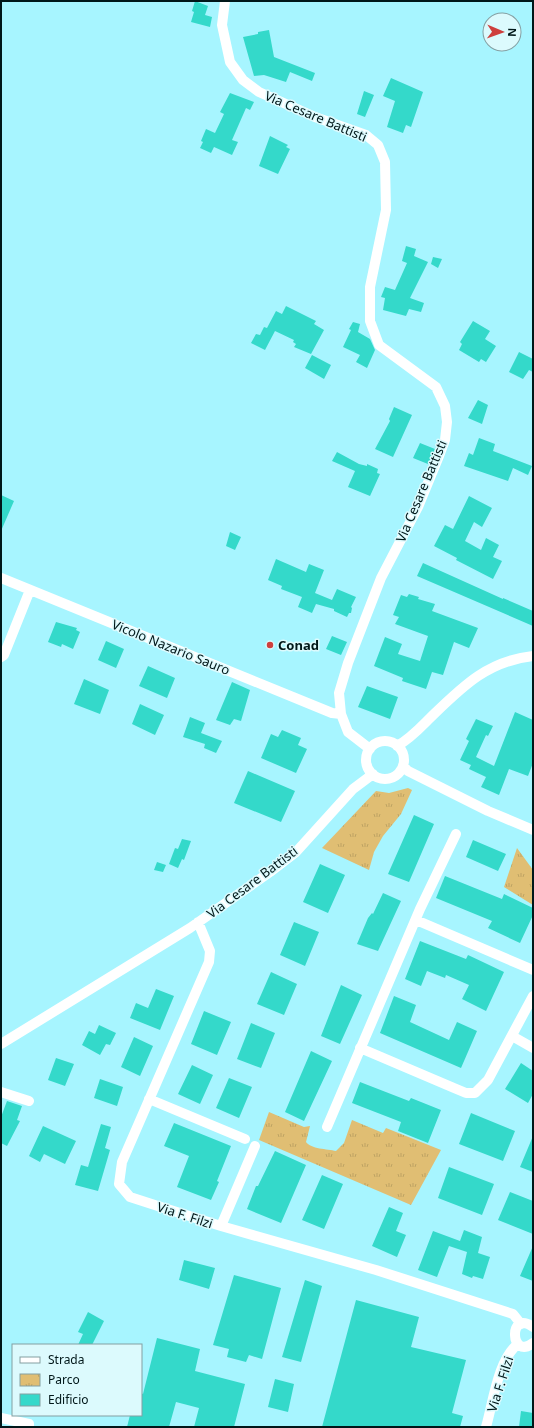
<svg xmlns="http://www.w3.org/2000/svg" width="534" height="1428" font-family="'Noto Sans',sans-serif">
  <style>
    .park { fill: url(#park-tufts) }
    .building { fill: #34d9ca }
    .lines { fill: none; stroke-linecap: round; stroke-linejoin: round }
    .minor { stroke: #fff; stroke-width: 10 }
    .poi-dot { fill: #ce3f3d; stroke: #dcfafd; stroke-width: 1.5 }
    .labels { text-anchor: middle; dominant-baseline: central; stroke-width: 3; stroke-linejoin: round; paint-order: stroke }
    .street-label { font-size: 13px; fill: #001719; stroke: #dcfafd }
    .poi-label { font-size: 13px; font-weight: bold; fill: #001719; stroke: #dcfafd; text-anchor: start }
  </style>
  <defs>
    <pattern id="park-tufts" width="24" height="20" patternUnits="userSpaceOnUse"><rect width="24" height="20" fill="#e0be73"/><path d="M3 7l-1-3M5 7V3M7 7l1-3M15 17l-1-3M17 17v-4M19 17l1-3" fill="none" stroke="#bea363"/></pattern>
  </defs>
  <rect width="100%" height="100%" fill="#a7f5ff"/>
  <path class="park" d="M408,788L412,790L401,814L383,836L374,852L369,870L322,848L376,791L389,793Z
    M517,848L533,870V905L504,887Z
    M269,1112L304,1127L310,1126L306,1142C311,1149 327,1149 336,1151L344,1143L352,1120L383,1133L386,1128L441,1150L411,1205L259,1140Z"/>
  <path class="building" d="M195,1L208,6L205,15L212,17L210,27L191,22L194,12L192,11Z
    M269,30L274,57L315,73L312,81L290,72L286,82L264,75L254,76L243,37L258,34V32Z
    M391,78L423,92L411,127L406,125L403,133L387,127L395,101L383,96Z
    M364,91L374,95L365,117L357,114Z
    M230,93L254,102L250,110L246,108L232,140L238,142L232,155L214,147L211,153L200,148L203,142L201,141L206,129L215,133L224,114L220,112Z
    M270,136L288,145L286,147L290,149L278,174L259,166Z
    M406,246L416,249L414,256L428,262L410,298L424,303L421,312L409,309L406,316L383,310L385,298L381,297L385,287L395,290L407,263L402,261Z
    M433,257L442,259L438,268L431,264Z
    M286,306L316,321L314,324L324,330L311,354L294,347L296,344L293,342L294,340L275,331L265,350L251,343L256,334L260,335L264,327L267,328L276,311L282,314Z
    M473,321L490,331L485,339L496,346L486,362L481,359L479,362L459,350L462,344L460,342Z
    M353,322L360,324L358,332L370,339L375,350L367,368L356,362L360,355L343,347L351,330L349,329Z
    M519,352L533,359V372L529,370L523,379L509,372Z
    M312,355L331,365L324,379L305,368Z
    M478,400L488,405L482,424L468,418Z
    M394,407L412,415L393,457L375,449L390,421L389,419Z
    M479,438L495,444L493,451L532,466L528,475L513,468L508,481L464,466L469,453L473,455Z
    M420,443L435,449L428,464L413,458Z
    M337,452L359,464L367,466V464L378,469L377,473L380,474L370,496L348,487L355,471L332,461Z
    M1,495L14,501L1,531Z
    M469,496L492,508L482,527L474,522L465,541L481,550L486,538L499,545L493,557L502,561L493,579L456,560L457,558L434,546L445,525L453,529Z
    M230,532L241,537L235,550L226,546Z
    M276,559L306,572L309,564L324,570L315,593L332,600L337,589L356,597L351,607L352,608L351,613H349L347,617L334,611V609L316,604L312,613L298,607L302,597L281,589L282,586L268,580Z
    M423,563L503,599V598L533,611V626L417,576Z
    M409,594L419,597L418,599L435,604L432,611L478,628L469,648L454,642L443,675L432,672L426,689L402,681L403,678L374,666L385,637L402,644L398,654L420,661L428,636L395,624L399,617L393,615L401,595L407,597Z
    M56,622L77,628L76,630L80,632L73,649L62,644L61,647L48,642Z
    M332,636L347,642L341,655L326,649Z
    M106,641L124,649L116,668L98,660Z
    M148,666L175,678L167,698L139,686Z
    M84,679L109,690L100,714L74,704Z
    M232,682L250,690L241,721L234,719L230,725L216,720Z
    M367,686L398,697L390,719L358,707Z
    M140,704L164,715L155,735L132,724Z
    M515,712L533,720V763L528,776L509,769L499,795L481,787L486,777L469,769L471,765L460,760L469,741L466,739L476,719L493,726L488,736L486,735L476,757L494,766Z
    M190,717L205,723L201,733L222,741L216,753L204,748L205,744L183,737Z
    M282,730L301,738L298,745L307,749L296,773L261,758L271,734L278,737Z
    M248,771L295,791L281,822L234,803Z
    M414,815L434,824L409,882L388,874Z
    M182,839L191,841L184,860L182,859L178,868L169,864L175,848L178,849Z
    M473,840L506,854L498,871L466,857Z
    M157,862L166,865L163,872L154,870Z
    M320,864L345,875L328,913L303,902Z
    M445,876L502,899L504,894L533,908V915L520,943L488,928L492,921L436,898Z
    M383,893L401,901L378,951L357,944L368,918L372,913L373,914Z
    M294,922L319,932L305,966L280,955Z
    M420,941L466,959L468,955L504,972L486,1011L462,999L469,985L446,975L445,978L427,971L421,986L405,979Z
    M271,972L297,984L284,1015L257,1004Z
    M341,985L362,995L340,1044L321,1036Z
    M156,989L174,996L160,1030L130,1018L136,1003L148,1008Z
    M394,996L416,1005L410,1022L449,1040L457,1022L477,1031L461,1068L380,1033Z
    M204,1011L231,1022L217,1055L191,1044Z
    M251,1023L275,1033L261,1068L237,1059Z
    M99,1025L116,1033L110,1045L106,1044L100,1055L82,1045L89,1031L95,1034Z
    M134,1037L153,1046L140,1076L121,1067Z
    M311,1051L332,1061L304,1121L285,1112Z
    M56,1058L74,1064L65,1086L48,1080Z
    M521,1063L533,1071V1094L528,1103L505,1089Z
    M192,1065L213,1075L200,1104L178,1094Z
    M229,1078L252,1087L239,1118L216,1108Z
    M100,1079L123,1087L117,1106L94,1098Z
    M360,1082L409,1101L411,1098L441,1110L428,1143L398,1131L401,1122L352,1103Z
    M7,1101L22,1106L17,1120L20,1121L7,1146L1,1143V1117Z
    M471,1113L515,1131L503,1161L459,1144Z
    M174,1123L231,1146L217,1181L219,1182L211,1200L177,1187L189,1156L164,1146Z
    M101,1124L111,1127L105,1148L110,1150L98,1191L75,1185L81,1165L88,1167Z
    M43,1126L76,1141L65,1164L44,1154L40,1162L29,1156Z
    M533,1136V1172L520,1167Z
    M275,1151L306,1165L281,1223L247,1209L256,1186H258Z
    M449,1167L494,1184L482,1215L438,1198Z
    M322,1175L343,1184L324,1229L302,1220Z
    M510,1192L533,1201V1234L498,1220Z
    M389,1207L403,1213L396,1231L406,1235L397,1257L372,1246Z
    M464,1230L482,1237L478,1253L490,1257L483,1279L473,1276L472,1278L462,1274L467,1252L449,1246L437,1277L418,1270L433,1231L460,1241Z
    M533,1246V1281L520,1276Z
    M184,1260L215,1268L209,1289L179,1280Z
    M234,1275L281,1288L262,1359L249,1355L246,1362L227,1357L229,1349L213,1345Z
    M305,1280L322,1286L301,1362L282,1357Z
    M356,1300L419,1317L411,1347L466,1360L452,1413L463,1416L460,1427H322Z
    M88,1312L104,1321L92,1345H78L83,1334L78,1332Z
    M157,1338L200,1349L195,1371L245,1384L234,1427H194L199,1408L176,1402L169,1427H127L130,1415H141V1393L143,1394Z
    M275,1379L294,1384L288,1412L268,1407Z
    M521,1411L533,1413V1427H519Z"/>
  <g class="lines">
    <path class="minor" d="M225,1L222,25L230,62L243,80L259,92L315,117L366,135L378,145L385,162L386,210L370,287V321L379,345L436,387L445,406L447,422L445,440L439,456L418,507L381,578L348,663L339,693L341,714L348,732L370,749
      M1,578L332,713L341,714
      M1,657L4,655L30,590
      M366 760a19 19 0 1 1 38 0a19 19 0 1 1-38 0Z
      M397,746C410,739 420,728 430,718C462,687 487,661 533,656
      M403,766L408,771L488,811L533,830
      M416,920L533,970
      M198,922L210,951L209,962L122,1162L119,1184L130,1197L164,1208L221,1226L376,1270L513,1314L521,1324
      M512,1036L533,1048
      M1,1044L190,928L270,872L296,852L353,789L373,774
      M360,1048L454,1088L466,1093H475L488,1080L533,996
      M1,1092L29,1101
      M149,1099L245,1139
      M327,1127L420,909L456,834
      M221,1226L255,1146
      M533,1327C508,1309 510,1361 533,1343
      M1,1418L29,1424V1427
      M486,1427C493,1403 498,1359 518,1344"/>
  </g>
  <circle class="poi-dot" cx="270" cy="645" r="4"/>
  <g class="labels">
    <g class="street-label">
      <text transform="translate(316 116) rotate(23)">Via Cesare Battisti</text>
      <text transform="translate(421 491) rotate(-67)">Via Cesare Battisti</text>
      <text transform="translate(171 647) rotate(22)">Vicolo Nazario Sauro</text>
      <text transform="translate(252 882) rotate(-37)">Via Cesare Battisti</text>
      <text transform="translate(185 1215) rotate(18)">Via F. Filzi</text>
      <text transform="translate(500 1384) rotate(-72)">Via F. Filzi</text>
    </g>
    <g class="poi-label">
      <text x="278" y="645">Conad</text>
    </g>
  </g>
  <rect width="534" height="1428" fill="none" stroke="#001719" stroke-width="4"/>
  <rect x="12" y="1344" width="130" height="72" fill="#dcfafd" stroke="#849fa2"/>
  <rect x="20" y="1357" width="20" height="6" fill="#ffffff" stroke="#849fa2"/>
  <text x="48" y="1364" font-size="12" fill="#001719">Strada</text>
  <rect x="20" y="1374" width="20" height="12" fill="url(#park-tufts)" stroke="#849fa2"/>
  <text x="48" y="1384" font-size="12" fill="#001719">Parco</text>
  <rect x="20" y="1394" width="20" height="12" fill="#34d9ca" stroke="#849fa2"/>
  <text x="48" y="1404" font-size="12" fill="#001719">Edificio</text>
  <g transform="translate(502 32) rotate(92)"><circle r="19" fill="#dcfafd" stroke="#849fa2"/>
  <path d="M0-3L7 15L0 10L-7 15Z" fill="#ce3f3d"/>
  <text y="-6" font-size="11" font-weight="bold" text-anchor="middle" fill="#001719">N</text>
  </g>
</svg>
